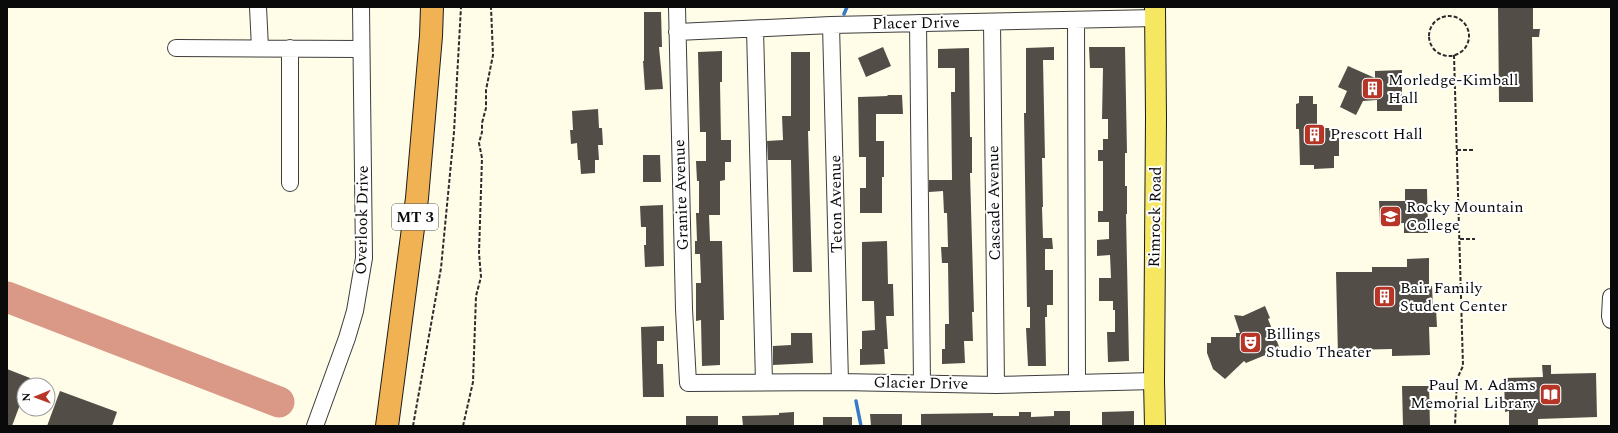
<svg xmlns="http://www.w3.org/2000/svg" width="1618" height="433" font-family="Spectral,serif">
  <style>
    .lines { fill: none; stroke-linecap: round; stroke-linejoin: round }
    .stream { stroke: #377ac9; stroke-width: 3.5 }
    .taxiway { stroke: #da9987; stroke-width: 31 }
    .building { fill: #524d47 }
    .minor-casing { stroke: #3d3d3d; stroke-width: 18 }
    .major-casing { stroke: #1b1b1b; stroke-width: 22 }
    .highway-casing { stroke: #1b1b1b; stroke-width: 24 }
    .path { stroke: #2c2c2c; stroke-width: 2; stroke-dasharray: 4 2; stroke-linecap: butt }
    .minor { stroke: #fff; stroke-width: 16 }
    .major { stroke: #f6e761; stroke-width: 20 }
    .highway { stroke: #f1b253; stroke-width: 22 }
    .labels { text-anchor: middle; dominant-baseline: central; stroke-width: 4; stroke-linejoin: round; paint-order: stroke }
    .shield { fill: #fff; stroke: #545454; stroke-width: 1 }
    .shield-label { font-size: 15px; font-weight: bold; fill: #0a0a0a }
    .street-label { font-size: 16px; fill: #0a0a0a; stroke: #fff }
    .poi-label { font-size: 16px; fill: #0a0a0a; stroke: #fff; text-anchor: start }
  </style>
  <rect width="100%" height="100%" fill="#fffde8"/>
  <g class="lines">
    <path class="stream" d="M844,14L847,7
      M856,401L861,426"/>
    <path class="taxiway" d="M7,297L279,402"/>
  </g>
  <path class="building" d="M1498,7H1533V29H1540L1539,37H1532L1533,102H1499Z
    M644,12H661L662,47H659L663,89L645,90L643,61H644Z
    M883,47L891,66L866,77L858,58Z
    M1054,47V60H1043L1045,158H1042L1043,207H1042L1043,238H1052L1053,249H1045V270H1053V305H1047V317H1045L1046,366H1028L1026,328H1030V307H1027L1024,113H1026V48Z
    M1089,47H1125L1127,153H1125V186H1127V214H1126L1129,361L1108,362L1107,332H1115V310H1113V301H1099V278H1111L1110,255L1097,256V240L1109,239V222H1098V211H1103V161H1098V150H1103V139H1108V119H1102L1103,68H1090Z
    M969,48L970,137H972V173H970L974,312H972L973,341H964L965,363L942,364V349H945V324H949L948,263H942L941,247H948L947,213H944L943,191L929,192V180H952L951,92H955V68H938V49Z
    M722,51V82H720L721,140H731V162H725V180L720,181V215H709L710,241H722L724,320H720V365L702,366L701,320L696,321V283H701L700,254H695V241H697L696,213H699V181H697L696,161H706V132H700L698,52Z
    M791,52H810V131H808L812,272H793L791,160H768L767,141L783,140L782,116H791Z
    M1348,66L1375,78V71L1402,70V111H1377V100L1363,101L1356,115L1340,107L1347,91L1338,87Z
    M887,95H902L903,114H876V141H884V177H882V213H860V188H866V157H859L858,97L888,96Z
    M1299,96H1313V104H1317V128H1332V138H1339V156H1334V168L1314,169V165H1300L1299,129H1296V104L1299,103Z
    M598,109L599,128H602L603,145H598L599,160H595V173L581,174L580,160H578L577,143L571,144L570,130H573L572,111Z
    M643,155H660L661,182H643Z
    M1405,189H1427L1428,233H1404V223L1380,224L1379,201H1405Z
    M663,205L664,266L645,267L644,245H646V227H641L640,206Z
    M887,241L888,284H893L894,316H886L888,349H884L885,364L860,365V349H862V331L875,330L874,301H862V242Z
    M1429,258V286H1432L1433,308H1436L1437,327H1429L1430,355L1392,356V349L1347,350V356H1338L1336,272H1372V267H1407V259Z
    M1265,306L1270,318L1268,319L1280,349L1246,363L1244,361L1225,379L1213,369L1207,353V343H1211V337H1236V333H1240L1234,315L1243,316Z
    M664,326V341H657V364H663L664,397H643L641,327Z
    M791,333H812L813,363L773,365V346L791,345Z
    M1542,365H1551V374L1596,373L1597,417L1538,419V426H1509V411L1505,412L1504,378L1543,377Z
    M7,369L30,378L28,385H24V394L12,426H7Z
    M1402,386H1429L1430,426H1403Z
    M60,391L117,412L112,426H47Z
    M1054,411H1070V426H921V414L993,413V416H1019V412H1031V417L1054,416Z
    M1134,411V426H1102V412Z
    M794,412V426H743L742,416L779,415V413Z
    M870,414H902V426H871Z
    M686,416H718V426H686Z
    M823,417H852V426H823Z"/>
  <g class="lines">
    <defs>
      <path id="minor" d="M258,7L260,48
        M677,7L684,309L688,383L840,382L996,385L1154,381
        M1076,20L1077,383
        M992,22L996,385
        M918,23L922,383
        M831,25L840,382
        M755,29L764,382
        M677,32L831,25L1156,18
        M176,48L361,49
        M290,48V183
        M1611,297L1610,316L1611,320
        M315,426L347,338L355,311L364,258L361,7"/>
      <path id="major" d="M1155,426L1154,381L1156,118L1155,7"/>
      <path id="highway" d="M387,426L417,198L431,36L432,7"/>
    </defs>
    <use href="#minor" class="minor-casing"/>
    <use href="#major" class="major-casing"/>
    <use href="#highway" class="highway-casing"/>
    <path class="path" d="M1429 36a20 20 0 1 1 40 0a20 20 0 1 1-40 0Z
      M1454,55L1463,366L1457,379L1455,426
      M1457,150H1473
      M1460,239H1475
      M413,426L441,268L454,132L461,7
      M463,426L473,382L476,296L481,277L479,253L482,158L479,143L482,132V123L486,108V90L493,55L491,7"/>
    <use href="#minor" class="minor"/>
    <use href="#major" class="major"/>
    <use href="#highway" class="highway"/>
  </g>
  <defs>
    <symbol id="building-square" viewBox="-11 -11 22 22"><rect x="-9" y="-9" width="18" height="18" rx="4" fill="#b63526" stroke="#fff"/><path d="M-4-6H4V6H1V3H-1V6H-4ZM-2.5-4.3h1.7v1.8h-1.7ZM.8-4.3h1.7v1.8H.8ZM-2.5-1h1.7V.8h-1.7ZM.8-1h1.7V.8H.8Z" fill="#fff"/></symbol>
    <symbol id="university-square" viewBox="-11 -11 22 22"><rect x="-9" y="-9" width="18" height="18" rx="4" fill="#b63526" stroke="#fff"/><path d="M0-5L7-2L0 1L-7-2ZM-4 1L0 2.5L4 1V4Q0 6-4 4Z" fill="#fff"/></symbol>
    <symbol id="theatre-square" viewBox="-11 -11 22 22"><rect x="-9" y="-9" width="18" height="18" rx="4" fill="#b63526" stroke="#fff"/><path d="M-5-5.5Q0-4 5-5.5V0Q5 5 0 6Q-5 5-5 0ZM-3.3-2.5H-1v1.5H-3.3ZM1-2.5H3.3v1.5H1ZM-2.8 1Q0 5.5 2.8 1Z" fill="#fff"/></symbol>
    <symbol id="library-square" viewBox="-11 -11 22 22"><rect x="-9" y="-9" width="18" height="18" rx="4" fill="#b63526" stroke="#fff"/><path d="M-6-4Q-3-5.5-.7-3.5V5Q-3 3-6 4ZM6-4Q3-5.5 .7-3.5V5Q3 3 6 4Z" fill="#fff"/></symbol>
  </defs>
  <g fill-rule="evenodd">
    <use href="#building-square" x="1360" y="76" width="25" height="25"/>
    <use href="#building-square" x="1302" y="122" width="25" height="25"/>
    <use href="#university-square" x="1378" y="204" width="25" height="25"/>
    <use href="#building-square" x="1372" y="284" width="25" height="25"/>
    <use href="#theatre-square" x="1238" y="330" width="25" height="25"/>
    <use href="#library-square" x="1538" y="382" width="25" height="25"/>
  </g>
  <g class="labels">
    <rect class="shield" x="392" y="204" width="46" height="26" rx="3"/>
    <g class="shield-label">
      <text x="415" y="217">MT 3</text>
    </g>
    <g class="street-label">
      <text transform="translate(916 23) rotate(-1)">Placer Drive</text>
      <text transform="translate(681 195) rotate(-92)">Granite Avenue</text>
      <text transform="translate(994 203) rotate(-91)">Cascade Avenue</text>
      <text transform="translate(836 204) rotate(-91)">Teton Avenue</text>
      <text transform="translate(1155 217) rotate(-89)">Rimrock Road</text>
      <text transform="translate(362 220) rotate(-89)">Overlook Drive</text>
      <text transform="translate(921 383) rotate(1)">Glacier Drive</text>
    </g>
    <g class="poi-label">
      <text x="1388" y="80">Morledge-Kimball<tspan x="1388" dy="18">Hall</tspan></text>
      <text x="1330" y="134">Prescott Hall</text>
      <text x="1406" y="207">Rocky Mountain<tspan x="1406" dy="18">College</tspan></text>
      <text x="1400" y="288">Bair Family<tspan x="1400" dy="18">Student Center</tspan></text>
      <text x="1266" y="334">Billings<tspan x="1266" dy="18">Studio Theater</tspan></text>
      <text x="1536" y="385" text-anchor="end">Paul M. Adams<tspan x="1536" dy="18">Memorial Library</tspan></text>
    </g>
  </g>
  <rect width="1618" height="433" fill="none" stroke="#0a0a0a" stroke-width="16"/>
  <g transform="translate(36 397) rotate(269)"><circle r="19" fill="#ffffff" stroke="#9d9d9d"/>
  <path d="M0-3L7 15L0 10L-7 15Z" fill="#b63526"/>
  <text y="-6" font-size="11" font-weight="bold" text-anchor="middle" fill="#0a0a0a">N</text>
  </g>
</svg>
